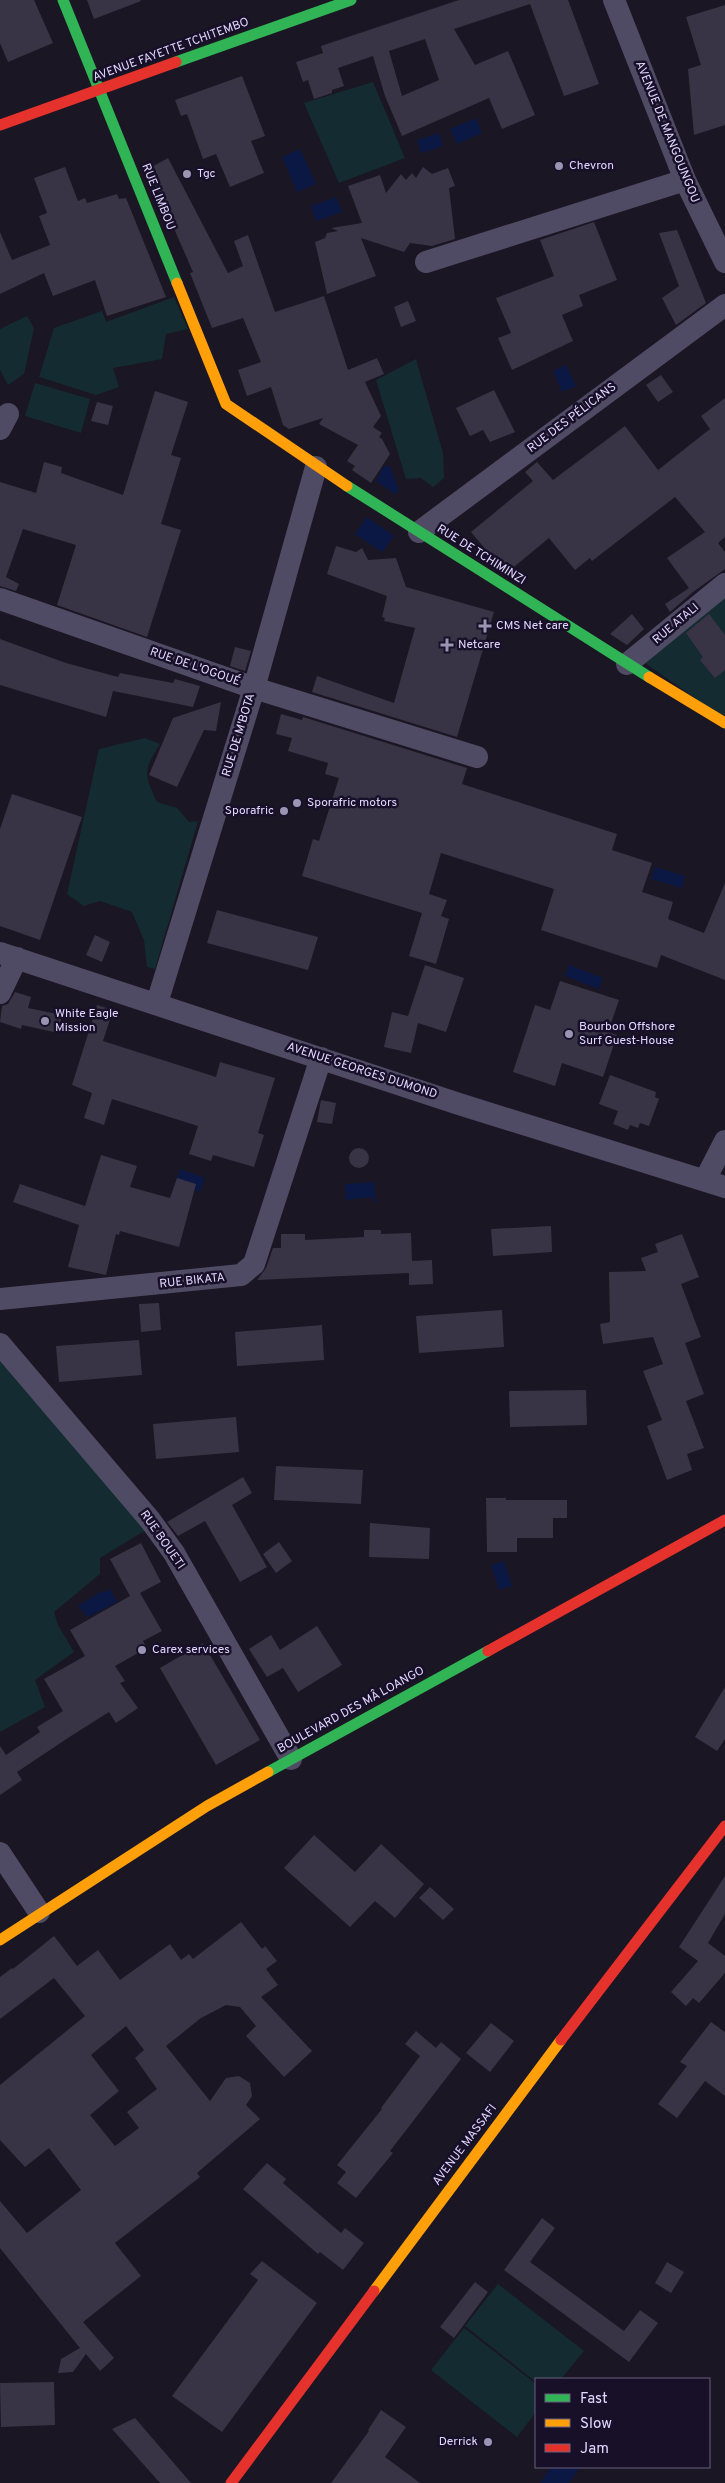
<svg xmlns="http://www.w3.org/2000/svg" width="725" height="2483" font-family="Overpass,sans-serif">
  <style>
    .green { fill: #142c31 }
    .water { fill: #0b1844 }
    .building { fill: #393445; fill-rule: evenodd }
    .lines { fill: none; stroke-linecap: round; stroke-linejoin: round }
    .street { stroke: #504b64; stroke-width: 22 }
    .fast { stroke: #30b455; stroke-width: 11 }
    .slow { stroke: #ff9f0a; stroke-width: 11 }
    .jam { stroke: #e5322d; stroke-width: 11 }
    .poi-dot { fill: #9b94b2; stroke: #181029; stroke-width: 2 }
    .labels { text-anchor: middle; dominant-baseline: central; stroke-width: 5; stroke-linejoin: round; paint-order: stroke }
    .street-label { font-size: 12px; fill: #e1d8ff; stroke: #181029 }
    .poi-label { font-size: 12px; fill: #e1d8ff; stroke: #181029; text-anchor: start }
  </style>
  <rect width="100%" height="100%" fill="#1a1623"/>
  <path class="green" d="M373,82L405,158L339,183L304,103Z
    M174,297L188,329L166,334L162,359L113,368L119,387L96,395L39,377L54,328L102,311L106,322Z
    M27,316L34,328L24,374L8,385L0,370V329Z
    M416,359L443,453L444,478L433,487L421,478L406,479L376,380Z
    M35,383L90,399L81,433L25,416Z
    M725,596V719L642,661Z
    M145,738L160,744C143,771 144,774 157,802L177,808L189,822L198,821L155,969L147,967L144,940L132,912L100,901L84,906L67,894L99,749Z
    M0,1347L146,1530L100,1558V1574L54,1612L58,1625L74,1652L35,1680L45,1707L0,1732Z
    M498,2284L584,2351L561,2379H536V2382L465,2326Z
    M464,2328L536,2384V2412L517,2437L431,2370Z"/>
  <path class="water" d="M476,118L482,133L457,144L450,129Z
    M439,133L443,146L421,153L417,140Z
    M300,149L316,184L297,192L282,157Z
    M336,197L342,212L316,221L311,206Z
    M566,365L576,386L562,392L553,371Z
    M384,466H390L399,490L395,494L376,481Z
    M367,517L394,536L382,552L355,534Z
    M655,867L685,876L682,888L651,879Z
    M569,965L603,978L599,989L565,976Z
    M180,1169L205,1178L200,1192L175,1183Z
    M374,1182L376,1202H373L372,1197L346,1200L345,1184Z
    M504,1561L512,1586L499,1590L491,1565Z
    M110,1589L117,1602L88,1617L78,1606L102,1591L104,1593Z
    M551,2467H580L569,2483H540Z"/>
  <path class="building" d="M0,0H34L53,43L8,62L0,43Z
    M87,0H140L141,1L94,19Z
    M459,0H568L599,84L564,96L530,4L454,29L475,65L508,51L535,115L502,129L489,98L402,136L385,96L373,56L338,68L344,86L332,90V93L314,99L308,80L303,82L296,62L323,53L321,46ZM425,39L439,80L402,96L389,51Z
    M725,5V125L694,135L688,69L701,65L686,17Z
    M242,76L265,136L251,141L264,173L230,187L216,154L203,159L187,114L181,116L175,100Z
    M168,158L228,273L243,266L234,241L248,235L275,312L324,296L348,370L377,358L384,374L365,382L381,416L373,427L382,433L379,437L382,439L390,454L371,483L352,470L355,466L347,461L358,445L319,424L323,418L289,429L283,425L271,387L247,396L238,370L261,362L243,318L212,328L190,273L193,272L148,169Z
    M65,167L78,201L85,198L87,203L117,194L119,199L126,198L166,297L107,316L95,280L53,296L44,273L0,294V232L12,260L50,245L39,216L47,213L34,178Z
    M423,167L432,174L448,168L455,186L449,188L455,239L432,246L410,243L404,252L361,238L376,276L327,294L315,242L325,238L327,233L338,231L331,228L362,223L348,186L380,175L386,193L401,174L406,180L412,173L416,178Z
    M594,222L617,280L579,295L583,306L562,315L573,341L512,370L498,338L511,333L496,298L554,276L540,240Z
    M677,230L706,303L676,325L662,298L679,286L659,233Z
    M408,301L416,321L401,327L394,307Z
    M661,375L673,392L658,402L646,385Z
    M494,390L515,432L490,442L483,430L470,436L456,408Z
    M155,391L188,402L171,455L181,458L161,524L181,530L147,637L57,605L76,545L23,529L6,577L19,584L16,591L0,586V482L36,493L44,462L62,467L61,473L123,495Z
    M725,398V537L718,543L725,552V569L693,592L670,612L665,604L689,588L667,558L705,532L675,497L592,561L590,558L575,570L549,538L509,571L498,564L471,532L533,481L525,472L537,462L553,480L625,426L658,470L710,429L701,416Z
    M97,402L113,406L108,425L91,421Z
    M336,546L356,552L362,548L368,560L396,558L406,587L494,612L457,737L312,692L317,676L394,703L415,628L384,621L385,618L382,617L387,596L327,574Z
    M632,614L644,629L627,645L610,634Z
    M709,614L725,635V670L715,678L700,660L703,657L686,633Z
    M0,639L66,663L118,677L120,673L173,683L175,679L200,686L193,707L113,691L106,717L0,685Z
    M235,647L251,651L245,671L230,666Z
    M221,702L216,731L204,730L177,787L149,775L173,718Z
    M281,714L302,720L303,717L467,768L462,784L617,834L612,850L652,863L642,892L673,902L668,919L704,933L725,883V980L661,955L657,968L541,930L554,889L441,853L429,894L447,900L441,916L449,919L436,964L409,956L422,913L302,876L313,839L319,841L339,778L325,774L328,763L288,751L292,738L276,734Z
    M12,794L82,817L40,940L0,926V829Z
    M217,910L318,937L308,970L207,943Z
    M95,935L110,942L102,962L86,955Z
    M425,965L464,978L446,1032L418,1023L411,1053L384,1047L392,1012L408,1016Z
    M560,981L619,1000L608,1032L617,1035L603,1077L562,1063L555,1086L513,1072L535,1005L550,1010Z
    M15,992L31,997L28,1008L62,1015L58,1033L22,1025L21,1029L0,1022L2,1006L8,1004Z
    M97,1005L113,1010L103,1041L216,1077L220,1062L275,1078L258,1133L264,1135L254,1167L213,1155L211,1161L189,1154L198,1126L112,1099L104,1125L84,1118L92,1093L72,1085Z
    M610,1075L656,1092L655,1097L659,1099L649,1126L640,1123L638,1128L630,1125L628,1130L613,1124L618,1111L599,1104Z
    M321,1100L336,1103L332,1124L317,1122Z
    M349 1158a10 10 0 1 1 20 0a10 10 0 1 1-20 0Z
    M101,1155L137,1166L130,1187L170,1198L177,1178L196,1184L179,1247L120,1231L119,1235L116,1234L106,1275L68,1267L79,1225L13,1202L20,1184L85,1206Z
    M551,1226L552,1252L493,1256L491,1229Z
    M364,1230H381V1234L411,1233L412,1261L432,1260L433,1284L409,1285V1273L257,1280L266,1268L273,1248H281V1234H305V1240L364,1237Z
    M682,1234L699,1277L681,1284L701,1337L685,1343L704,1394L686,1401L704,1448L687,1454L692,1470L667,1480L647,1426L662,1420L643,1371L663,1364L653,1337L603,1344L600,1324L610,1322L609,1272L646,1271L641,1258L658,1252L655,1244Z
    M159,1303L161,1330L141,1332L139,1304Z
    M502,1310L504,1347L419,1353L416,1316Z
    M322,1325L324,1360L237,1366L235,1332Z
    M139,1340L142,1375L59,1382L56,1346Z
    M586,1390L587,1425L510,1427L509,1391Z
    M236,1417L239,1452L156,1459L153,1424Z
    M276,1466L363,1470L361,1504L274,1500Z
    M243,1477L252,1493L232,1505L267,1567L240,1582L205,1521L178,1536L167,1522Z
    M486,1498H506V1500H567V1518H553V1538H517V1552H487Z
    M370,1523L430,1528L429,1559L369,1557Z
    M279,1542L292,1561L276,1573L263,1554Z
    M141,1543L161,1582L140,1593L162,1631L143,1641L147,1648L115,1666L125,1681L120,1683L138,1708L116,1723L109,1712L71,1736L17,1772L22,1780L0,1795V1746L6,1755L40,1732L37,1727L63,1711L44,1679L85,1656L70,1630L130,1596L110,1559Z
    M317,1626L342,1665L298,1692L283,1668L267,1677L249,1649L271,1635L280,1650Z
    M203,1643L260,1740L216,1765L160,1668Z
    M725,1687V1739L717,1751L695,1737Z
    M314,1835L355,1872L381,1844L424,1884L395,1918L375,1901L350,1927L284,1868Z
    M725,1876V1914L708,1943L725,1956V1973L699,2003L693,1998L686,2006L671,1992L698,1961L679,1947Z
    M430,1887L454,1909L443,1920L419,1898Z
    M241,1922L262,1949L265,1946L277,1961L266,1969L278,1985L261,1997L312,2051L284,2077L246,2036L256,2026L240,2007L226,2005L201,2018L166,2046L210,2101L226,2078L239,2076L250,2083L252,2096L246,2105L260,2119L197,2173L200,2177L115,2243L141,2276L83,2322L114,2358L100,2371L86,2354L73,2372L58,2373L61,2359L80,2348L0,2248V2201L27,2233L81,2190L49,2148L25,2167L0,2140V2085L85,2016L54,1978L0,2019V1977L12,1968L13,1969L54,1936L77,1966L98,1950L120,1980L170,1944L181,1960L189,1954L193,1959ZM126,2026L144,2050L135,2058L157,2089L127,2112L139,2128L115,2146L90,2115L119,2091L91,2055Z
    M711,2022L725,2032V2096L705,2081L677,2118L658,2104L687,2066L680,2062Z
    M491,2023L514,2041L490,2072L466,2053Z
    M416,2031L436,2048L441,2042L461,2059L390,2151L393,2153L356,2198L337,2183L346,2172L337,2165L382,2109L381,2108L420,2056L405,2044Z
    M267,2163L286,2179L283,2183L341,2233L345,2228L364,2243L343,2270L320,2252L318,2254L243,2189Z
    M542,2218L555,2228L530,2262L624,2331L640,2310L658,2323L629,2362L504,2270Z
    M262,2261L317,2303L222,2432L172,2396L258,2280L250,2274Z
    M667,2262L684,2272L671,2293L655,2283Z
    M475,2282L488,2292L454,2338L440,2327Z
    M54,2382L55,2425L1,2427L0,2383Z
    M381,2410L406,2427L385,2457L420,2483H331L369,2431L368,2430Z
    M135,2418L191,2483H160L112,2429Z"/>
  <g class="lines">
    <path class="street" d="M614,0L685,180L725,262
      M426,262L685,180
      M0,429L8,414
      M419,532L725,305
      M0,599L254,688L477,757
      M627,664L725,584
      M0,953L459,1104L725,1187
      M0,993L17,958
      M157,1003L254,688L316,467
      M705,1180L725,1141
      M0,1299L241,1275L254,1264L321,1058
      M0,1344L150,1520L174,1553L291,1759
      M0,1853L39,1912"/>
    <path class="fast" d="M63,0L177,283
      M176,62L351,0
      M347,486L649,677
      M268,1772L488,1651"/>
    <path class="slow" d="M177,283L226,404L347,486
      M649,677L725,723
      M0,1940L207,1806L268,1772
      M374,2291L561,2040"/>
    <path class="jam" d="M0,125L176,62
      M488,1651L725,1520
      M561,2040L725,1826
      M231,2483L374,2291"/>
  </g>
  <g class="poi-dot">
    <circle cx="559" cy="166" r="5"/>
    <circle cx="187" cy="174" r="5"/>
    <path d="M482.5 618.5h5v5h5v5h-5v5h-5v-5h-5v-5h5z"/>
    <path d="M444.5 637.5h5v5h5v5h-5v5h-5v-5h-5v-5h5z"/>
    <circle cx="297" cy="803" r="5"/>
    <circle cx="284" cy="811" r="5"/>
    <circle cx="45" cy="1021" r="5"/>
    <circle cx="569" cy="1034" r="5"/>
    <circle cx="142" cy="1650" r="5"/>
    <circle cx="488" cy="2442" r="5"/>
  </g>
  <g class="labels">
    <g class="street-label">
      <text transform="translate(171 50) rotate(-20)">AVENUE FAYETTE TCHITEMBO</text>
      <text transform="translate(667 132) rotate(68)">AVENUE DE MANGOUNGOU</text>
      <text transform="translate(158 197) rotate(68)">RUE LIMBOU</text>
      <text transform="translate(572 418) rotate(-37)">RUE DES PÉLICANS</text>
      <text transform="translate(481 555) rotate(32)">RUE DE TCHIMINZI</text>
      <text transform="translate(676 624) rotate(-40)">RUE ATALI</text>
      <text transform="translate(195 667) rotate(19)">RUE DE L'OGOUÉ</text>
      <text transform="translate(239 735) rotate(-73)">RUE DE M'BOTA</text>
      <text transform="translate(362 1071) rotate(18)">AVENUE GEORGES DUMOND</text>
      <text transform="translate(192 1281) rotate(-6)">RUE BIKATA</text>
      <text transform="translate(162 1540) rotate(55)">RUE BOUETI</text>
      <text transform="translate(351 1710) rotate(-29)">BOULEVARD DES MÂ LOANGO</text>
      <text transform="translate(465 2145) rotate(-53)">AVENUE MASSAFI</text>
    </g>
    <g class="poi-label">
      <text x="569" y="166">Chevron</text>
      <text x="197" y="174">Tgc</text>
      <text x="496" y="626">CMS Net care</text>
      <text x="458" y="645">Netcare</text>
      <text x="307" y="803">Sporafric motors</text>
      <text x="274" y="811" text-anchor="end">Sporafric</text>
      <text x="55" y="1014">White Eagle<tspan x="55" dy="14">Mission</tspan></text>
      <text x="579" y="1027">Bourbon Offshore<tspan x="579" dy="14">Surf Guest-House</tspan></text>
      <text x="152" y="1650">Carex services</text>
      <text x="478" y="2442" text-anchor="end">Derrick</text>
    </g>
  </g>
  <rect x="535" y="2378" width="175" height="90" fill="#181029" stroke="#68607f"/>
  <rect x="545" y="2394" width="25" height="8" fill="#30b455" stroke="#68607f"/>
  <text x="580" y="2403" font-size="15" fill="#e1d8ff">Fast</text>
  <rect x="545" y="2419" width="25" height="8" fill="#ff9f0a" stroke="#68607f"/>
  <text x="580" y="2428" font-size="15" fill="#e1d8ff">Slow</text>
  <rect x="545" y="2444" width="25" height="8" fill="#e5322d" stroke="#68607f"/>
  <text x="580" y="2453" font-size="15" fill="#e1d8ff">Jam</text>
</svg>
